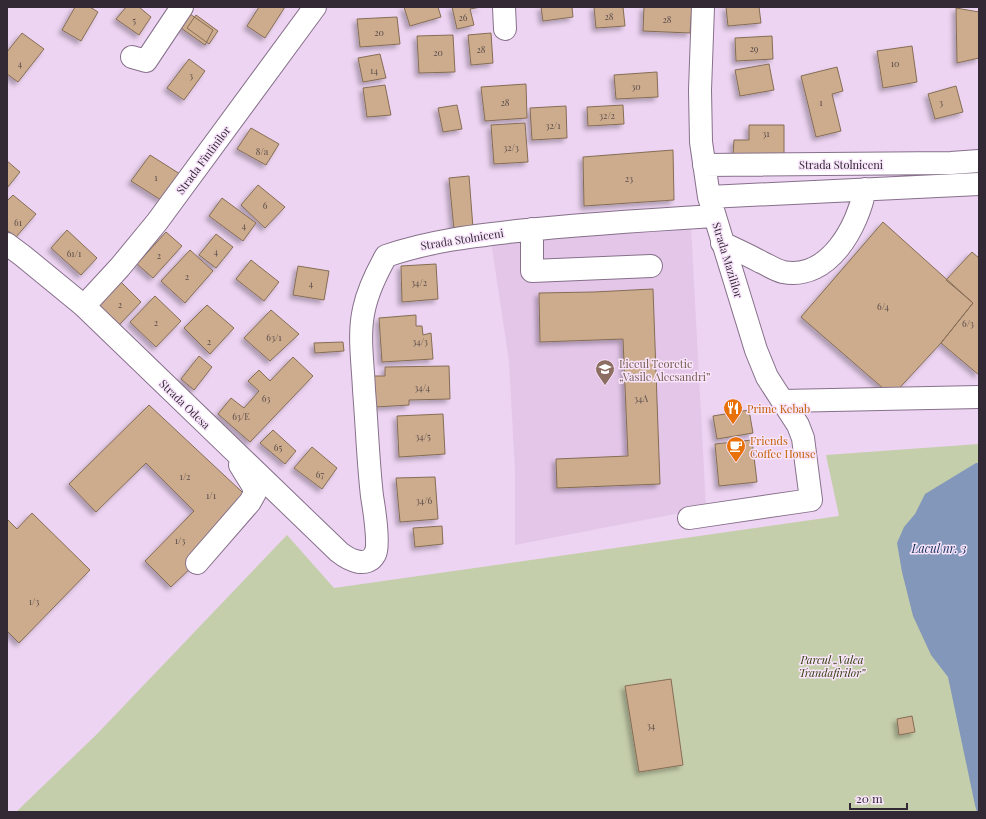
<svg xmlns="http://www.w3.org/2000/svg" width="986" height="819" font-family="'Playfair Display',serif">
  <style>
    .built { fill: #e4c6e9 }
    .green { fill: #c5ceab }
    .water { fill: #8297ba }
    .building { fill: #ccac8d; stroke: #866d55; filter: url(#shadow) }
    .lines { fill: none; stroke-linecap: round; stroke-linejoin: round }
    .minor-casing { stroke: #86708a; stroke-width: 24 }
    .minor { stroke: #fff; stroke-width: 22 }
    .labels { text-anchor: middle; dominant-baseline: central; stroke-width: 3; stroke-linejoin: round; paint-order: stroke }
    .number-label { font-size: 9px; fill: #594a4a }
    .street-label { font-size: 11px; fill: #332934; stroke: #f8e4fb }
    .education-label { font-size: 11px; fill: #785e54; stroke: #f8e4fb; text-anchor: start }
    .food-label { font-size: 11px; fill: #c56008; stroke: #f8e4fb; text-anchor: start }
    .park-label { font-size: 11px; font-style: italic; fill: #313a09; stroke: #f8e4fb }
    .water-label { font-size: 12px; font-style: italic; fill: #142f5c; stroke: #f8e4fb }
  </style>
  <defs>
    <filter id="shadow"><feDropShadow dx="-3.5" dy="3.5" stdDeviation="2" flood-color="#0004"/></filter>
  </defs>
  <rect width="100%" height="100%" fill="#edd4f2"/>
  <path class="built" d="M691,227L706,508L515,545V471L509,361L491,242Z"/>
  <path class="green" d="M979,444V812H16L97,734L287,535L334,588L839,516L826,455Z"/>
  <path class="water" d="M976,463H979V812H977L975,805L948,677L931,655L913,616L902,572L897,543L904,527L915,514L925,494Z"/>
  <path class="building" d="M75,7H90L98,12L81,41L62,30Z
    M126,7H139L151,17L139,35L116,19Z
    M259,7H285L265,38L247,26Z
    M404,7H438L441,17L410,26Z
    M452,7H481L470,9L474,25L457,29Z
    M541,7H572L573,17L543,21Z
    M594,7H623L625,26L596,28Z
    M644,7H692L690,33L643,31Z
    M726,7H759L761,23L728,26Z
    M956,8L979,12V58L957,63Z
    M190,14L213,30L205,45L181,28Z
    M196,15L218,31L209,44L187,28Z
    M397,17L400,44L360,47L357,19Z
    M22,33L44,49L18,82L7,74V52Z
    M491,33L493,63L471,65L468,35Z
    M453,35L455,72L419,73L417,36Z
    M772,36L773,59L736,61L735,38Z
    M912,46L917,82L883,88L877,51Z
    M380,54L386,78L363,82L358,58Z
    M189,59L205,71L184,100L167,88Z
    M769,64L774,90L740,96L735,70Z
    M837,67L843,91L832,94L841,131L816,137L801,76Z
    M657,72L658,97L616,99L614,75Z
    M526,84L527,118L485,121L481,87Z
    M385,85L391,115L367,117L363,88Z
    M956,86L963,112L935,119L928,94Z
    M457,105L462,129L443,132L438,108Z
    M623,105L624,124L588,126L587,107Z
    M566,106L567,138L532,140L530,108Z
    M525,123L528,162L494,164L491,125Z
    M749,125H784V155H733L734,140H749Z
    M251,128L279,144L266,165L237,149Z
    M673,150L674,200L584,206L583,157Z
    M150,155L180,174L161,200L131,181Z
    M7,161L20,172L7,188Z
    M469,176L473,228L454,230L449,178Z
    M258,185L285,207L265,228L241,205Z
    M13,195L36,214L16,237L7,230V201Z
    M222,198L256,223L243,241L209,216Z
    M883,222L973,303L941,343L892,396L801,317Z
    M67,230L97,258L81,275L51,248Z
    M166,232L182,246L153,278L137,264Z
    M216,234L233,247L216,268L199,255Z
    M190,250L213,271L185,303L161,281Z
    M972,252L979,258V375L941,343L973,303L946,280Z
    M251,260L279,282L264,301L236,279Z
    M436,264L438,299L402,302L401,266Z
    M298,266L329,271L324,300L293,295Z
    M121,282L141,302L119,325L99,305Z
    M653,289L660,484L557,488L556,459L628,456L623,339L540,342L539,293L594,292Z
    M155,296L181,321L156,347L130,322Z
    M207,305L234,328L210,354L184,328Z
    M271,310L299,334L270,361L244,338Z
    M416,315V326H422L423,335L431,333L433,359L382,362L379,318Z
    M343,342L344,351L315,353L314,343Z
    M199,356L212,367L194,390L181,379Z
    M293,357L313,376L250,442L218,414L231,398L244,408L259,391L248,381L259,370L270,381Z
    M449,366L450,399L409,400V405L375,407L374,376H385V367Z
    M149,405L256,505L171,587L145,561L194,511L146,463L96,512L69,484Z
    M749,410L753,433L717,439L713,416Z
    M443,414L445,454L399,457L397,416Z
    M273,430L296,451L285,464L260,443Z
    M752,440L757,482L719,486L715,444Z
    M312,447L337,468L322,489L294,468Z
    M435,477L438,519L400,522L396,478Z
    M32,513L90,570L19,643L7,631V521L8,520L17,529Z
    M442,526L443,544L415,547L413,528Z
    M671,679L683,765L639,772L625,686Z
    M912,716L915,732L899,735L897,719Z"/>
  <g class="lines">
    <defs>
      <path id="minor" d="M504,7L505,29
        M132,57L146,61L182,7
        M704,165L951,163L979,161
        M709,197L979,184
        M532,229V271L651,266
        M722,243C735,249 748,255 761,262C768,265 775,270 783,272C829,281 858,226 865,189
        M7,244L23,256L84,306L339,552C349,560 367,569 375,554C380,545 374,508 372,496C368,461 367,426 364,390C363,363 358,335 364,309C368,290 377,272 386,256C429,241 473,236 517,231C583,224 648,220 714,216
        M84,306L120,267L157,222L315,7
        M783,401L979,397
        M689,518L811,500L803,438L798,425L767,377L756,350L709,197L701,142L700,90L703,7
        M197,563L250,502L255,493L253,486L240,465"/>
    </defs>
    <use href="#minor" class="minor-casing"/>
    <use href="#minor" class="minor"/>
  </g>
  <defs>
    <symbol id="school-pin" viewBox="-11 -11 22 30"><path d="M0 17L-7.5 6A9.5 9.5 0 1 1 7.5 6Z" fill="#8d6e63" stroke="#f8e4fb"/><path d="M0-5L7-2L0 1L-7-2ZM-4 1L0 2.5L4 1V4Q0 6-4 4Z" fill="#fff"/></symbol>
    <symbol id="restaurant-pin" viewBox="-11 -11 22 30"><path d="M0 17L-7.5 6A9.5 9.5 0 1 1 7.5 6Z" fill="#e8710a" stroke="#f8e4fb"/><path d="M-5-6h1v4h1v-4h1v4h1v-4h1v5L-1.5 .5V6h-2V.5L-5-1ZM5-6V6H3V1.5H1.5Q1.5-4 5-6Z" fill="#fff"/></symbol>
    <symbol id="cafe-pin" viewBox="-11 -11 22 30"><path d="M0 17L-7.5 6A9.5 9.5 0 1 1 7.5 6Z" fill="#e8710a" stroke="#f8e4fb"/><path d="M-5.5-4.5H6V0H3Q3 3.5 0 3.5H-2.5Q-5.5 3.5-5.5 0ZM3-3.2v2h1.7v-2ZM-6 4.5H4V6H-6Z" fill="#fff"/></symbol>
  </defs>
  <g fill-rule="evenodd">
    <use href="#school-pin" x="594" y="358" width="22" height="30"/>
    <use href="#restaurant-pin" x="722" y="397" width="22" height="30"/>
    <use href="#cafe-pin" x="725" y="435" width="22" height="30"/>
  </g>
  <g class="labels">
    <g class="number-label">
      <text x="609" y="16">28</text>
      <text x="463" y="17">26</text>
      <text x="667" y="19">28</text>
      <text x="134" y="20">5</text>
      <text x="379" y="32">20</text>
      <text x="754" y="48">29</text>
      <text x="481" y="49">28</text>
      <text x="438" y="52">20</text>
      <text x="20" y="63">4</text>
      <text x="895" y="63">10</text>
      <text x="374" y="70">14</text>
      <text x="191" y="75">3</text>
      <text x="636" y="86">30</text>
      <text x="505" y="102">28</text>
      <text x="821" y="102">1</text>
      <text x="941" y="102">3</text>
      <text x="607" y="115">32/2</text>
      <text x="553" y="125">32/1</text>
      <text x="766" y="133">31</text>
      <text x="511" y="147">32/3</text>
      <text x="262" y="151">8/a</text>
      <text x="156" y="177">1</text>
      <text x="629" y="178">23</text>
      <text x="265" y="205">6</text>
      <text x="18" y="222">61</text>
      <text x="244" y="225">4</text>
      <text x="216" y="251">4</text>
      <text x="74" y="253">61/1</text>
      <text x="159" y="255">2</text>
      <text x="187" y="276">2</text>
      <text x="419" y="282">34/2</text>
      <text x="311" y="283">4</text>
      <text x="120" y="304">2</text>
      <text x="883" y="306">6/4</text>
      <text x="156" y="322">2</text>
      <text x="968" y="323">6/3</text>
      <text x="274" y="337">63/1</text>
      <text x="209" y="341">2</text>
      <text x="420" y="341">34/3</text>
      <text x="422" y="387">34/4</text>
      <text x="266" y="398">63</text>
      <text x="641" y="398">34A</text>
      <text x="241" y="416">63/E</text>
      <text x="423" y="436">34/5</text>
      <text x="278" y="447">65</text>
      <text x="320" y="474">67</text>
      <text x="185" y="476">1/2</text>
      <text x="211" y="495">1/1</text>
      <text x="424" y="500">34/6</text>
      <text x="180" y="540">1/3</text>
      <text x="34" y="601">1/3</text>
      <text x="651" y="725">34</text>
    </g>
    <g class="street-label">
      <text transform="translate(203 160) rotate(-53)">Strada Fîntînilor</text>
      <text x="841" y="164">Strada Stolniceni</text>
      <text transform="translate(462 239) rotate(-9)">Strada Stolniceni</text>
      <text transform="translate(728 260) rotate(73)">Strada Mazililor</text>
      <text transform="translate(185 404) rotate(44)">Strada Odesa</text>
    </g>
    <g class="education-label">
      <text x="619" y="363">Liceul Teoretic<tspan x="619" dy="13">„Vasile Alecsandri”</tspan></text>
    </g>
    <g class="food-label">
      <text x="747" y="408">Prime Kebab</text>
      <text x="750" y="440">Friends<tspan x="750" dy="13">Coffee House</tspan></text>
    </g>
    <g class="park-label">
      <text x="832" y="659">Parcul „Valea<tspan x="832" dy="13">Trandafirilor”</tspan></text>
    </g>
    <g class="water-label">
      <text x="939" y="548">Lacul nr. 3</text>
    </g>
  </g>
  <rect width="986" height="819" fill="none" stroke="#332934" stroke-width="16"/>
  <path d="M850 803v6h57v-6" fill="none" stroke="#332934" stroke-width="2"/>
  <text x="856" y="803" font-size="12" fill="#332934" stroke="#f8e4fb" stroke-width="3" paint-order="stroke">20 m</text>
</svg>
